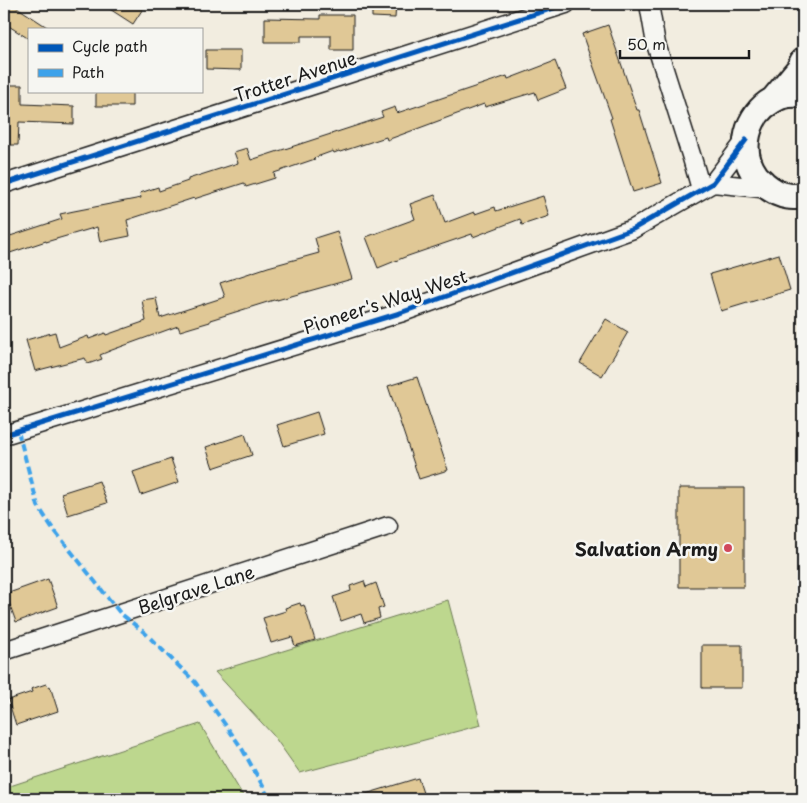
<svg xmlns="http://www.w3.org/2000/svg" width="807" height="803" font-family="'Playpen Sans',sans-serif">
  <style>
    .green { fill: #bdd78e; stroke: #6c7a55 }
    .building { fill: #e0c896; stroke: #1c1c1c }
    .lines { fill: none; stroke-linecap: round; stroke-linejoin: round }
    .minor-casing { stroke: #1c1c1c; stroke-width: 21 }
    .secondary-casing { stroke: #1c1c1c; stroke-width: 29 }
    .minor { stroke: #f6f6f2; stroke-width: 18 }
    .secondary { stroke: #f6f6f2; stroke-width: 25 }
    .quiet { stroke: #3da2ea; stroke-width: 4; stroke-dasharray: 8 4; stroke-linecap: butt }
    .cycleway-casing { stroke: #f6f6f2; stroke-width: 8 }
    .cycleway { stroke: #0057b8; stroke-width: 5 }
    .poi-dot { fill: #d1495b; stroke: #f6f6f2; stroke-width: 2 }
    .labels { text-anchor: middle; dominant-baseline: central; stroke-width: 5; stroke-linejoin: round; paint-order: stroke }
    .street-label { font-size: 18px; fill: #1c1c1c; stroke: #f6f6f2 }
    .poi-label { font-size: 18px; font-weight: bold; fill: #1c1c1c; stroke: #f6f6f2; text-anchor: end }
  </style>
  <rect width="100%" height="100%" fill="#f2ede0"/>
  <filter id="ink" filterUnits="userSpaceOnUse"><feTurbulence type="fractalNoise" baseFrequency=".02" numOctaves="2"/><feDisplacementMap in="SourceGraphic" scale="10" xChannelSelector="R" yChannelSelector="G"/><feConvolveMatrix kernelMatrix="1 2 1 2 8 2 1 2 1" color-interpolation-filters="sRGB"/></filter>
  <g filter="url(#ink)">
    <path class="green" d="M448,600L481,725L300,773L273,735L215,672Z
      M200,724L245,799H4V788Z"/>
    <path class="building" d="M4,4H12L50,29H29V39L4,23Z
      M102,4H146L133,24Z
      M372,4H396L395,18L372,17Z
      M320,15H353V50H331V36H301V42H265V18L320,19Z
      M608,25L637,110H639L662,183L633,192L610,119L612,118L582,34Z
      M206,50H241V70L206,69Z
      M555,61L566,89L538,100L535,92L485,107L484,104L387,140L386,137L340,152L339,151L334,153L333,151L314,158L315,159L274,173L275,178L246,187L244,183L194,199V198L127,220L130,236L100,242L97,227L46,242V241L4,255V238L62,219L60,214L74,211L141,198L140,193L158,187L159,191L188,181V179L238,163L234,152L247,148L251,160L383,117L381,112L395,107L397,113L507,76L508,79Z
      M4,85H22V104L74,106V124L19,122L18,145H4Z
      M96,91H132V106H96Z
      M435,195L445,223L474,212L475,214L495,207L496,211L543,196L549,216L522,225L520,219L473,237L472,234L405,257L378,268L366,237L415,219L410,204Z
      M337,231L352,279L277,300V299L210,320V322L180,331L178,326L112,350L100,355L102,359L88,364L85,358L35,371L26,340L55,332L59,347L88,336L89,339L105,333L106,335L146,321L142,300L156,298L160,318L225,297L220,283L268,267L319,253L315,238Z
      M779,254L790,290L721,311L710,274Z
      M606,319L628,332L602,376L580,363Z
      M417,377L448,470L419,479L388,386Z
      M317,412L324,434L284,446L277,425Z
      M245,434L252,455L213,468L206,447Z
      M171,459L179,482L141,495L133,472Z
      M99,481L107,503L68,515L61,493Z
      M679,488H744V587H679Z
      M48,579L58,607L16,622L6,594Z
      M364,581L366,587L376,583L384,607L378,609L380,618L364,623L361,614L341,621L333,597L351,591L350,586Z
      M300,603L301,606L304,605L315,640L295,646L292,637L271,643L263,618L286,611L285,608Z
      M702,645H742V688H702Z
      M46,684L48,687L50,686L58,711L16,725L8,700L32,692L31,689Z
      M418,778L425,799H360L359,796Z"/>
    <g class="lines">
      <defs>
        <path id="minor" d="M649,4L656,44L692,158L701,189
          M713,183L770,189
          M4,184L566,4
          M4,435L400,313L633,229L713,183L746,140
          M4,651L388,526"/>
        <path id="secondary" d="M803,94C793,94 783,94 773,100C747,114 737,151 756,176C758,179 762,181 764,184C770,189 779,195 788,196C793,197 798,196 803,196
          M774,99L799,69L803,61"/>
      </defs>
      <use href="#minor" class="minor-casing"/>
      <use href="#secondary" class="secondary-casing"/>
      <use href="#minor" class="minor"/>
      <use href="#secondary" class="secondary"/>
      <path class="quiet" d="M18,431L38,506L51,526L120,613L145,633L195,682L241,747L264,788L269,799"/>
      <defs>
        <path id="cycleway" d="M4,184L566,4
          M4,435L400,313L633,229L713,183L746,140"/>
      </defs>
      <use href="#cycleway" class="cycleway-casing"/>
      <use href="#cycleway" class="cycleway"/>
    </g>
  </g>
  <circle class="poi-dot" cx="728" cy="548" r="5"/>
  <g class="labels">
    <g class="street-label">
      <text transform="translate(295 76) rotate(-18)">Trotter Avenue</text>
      <text transform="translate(385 301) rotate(-18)">Pioneer's Way West</text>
      <text transform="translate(196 589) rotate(-18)">Belgrave Lane</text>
    </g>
    <g class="poi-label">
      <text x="718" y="548">Salvation Army</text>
    </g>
  </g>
  <rect width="807" height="803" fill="none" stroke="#f6f6f2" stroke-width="20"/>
  <rect x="10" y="10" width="787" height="783" fill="none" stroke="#1c1c1c" stroke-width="2" filter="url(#ink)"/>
  <rect x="28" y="28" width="175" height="65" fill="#f6f6f2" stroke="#9f9f9c"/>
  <rect x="38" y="44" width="25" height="8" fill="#0057b8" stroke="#9f9f9c"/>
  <text x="72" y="52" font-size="15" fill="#1c1c1c">Cycle path</text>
  <rect x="38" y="69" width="25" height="8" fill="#3da2ea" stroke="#9f9f9c"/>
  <text x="72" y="78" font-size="15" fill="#1c1c1c">Path</text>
  <path d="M620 50v8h129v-8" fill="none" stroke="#1c1c1c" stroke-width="2.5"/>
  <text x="627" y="50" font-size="15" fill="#1c1c1c" stroke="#f6f6f2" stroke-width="4" paint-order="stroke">50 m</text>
</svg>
